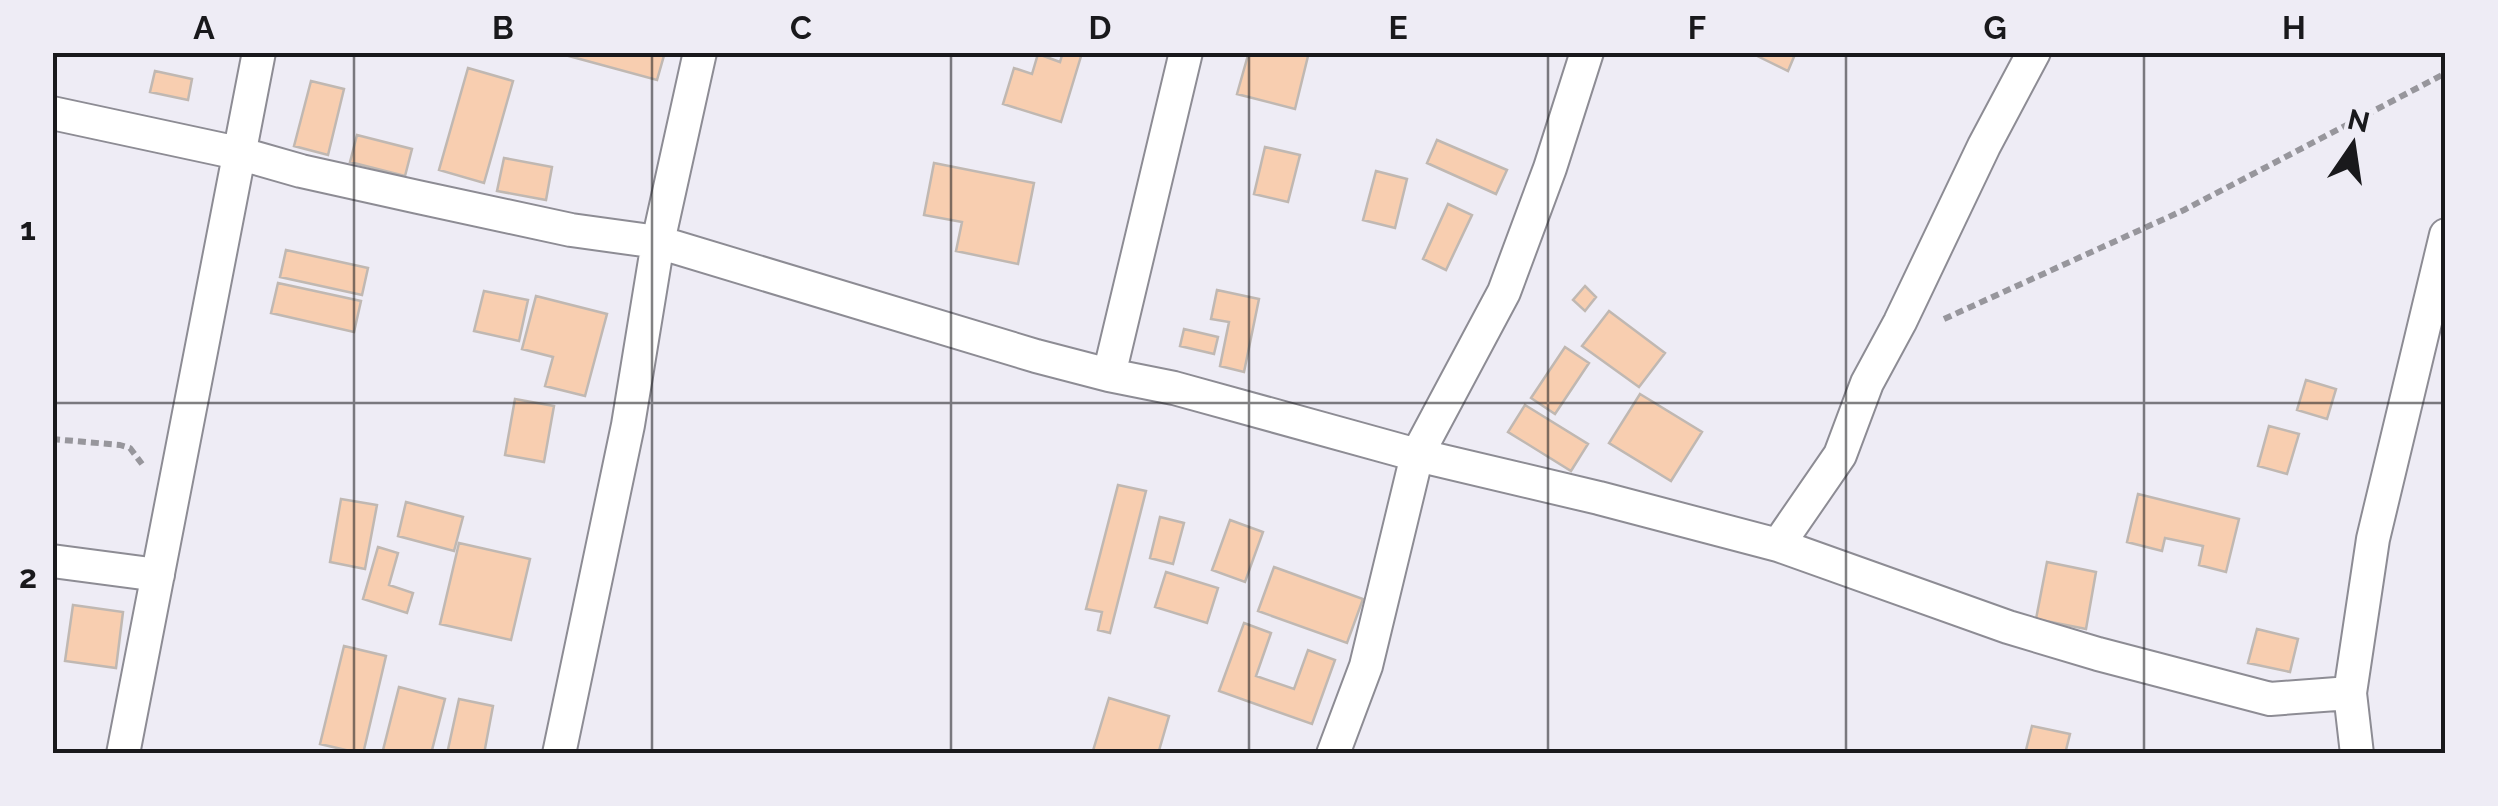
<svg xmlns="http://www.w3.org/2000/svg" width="2498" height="806" font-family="Raleway,sans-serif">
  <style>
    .building { fill: #f8ceb0; stroke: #c0b8b2; stroke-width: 2.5 }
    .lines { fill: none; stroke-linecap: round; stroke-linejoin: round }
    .minor-casing { stroke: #8d8c94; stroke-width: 36 }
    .path { stroke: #97969c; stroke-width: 6; stroke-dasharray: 8 5; stroke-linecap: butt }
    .minor { stroke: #fff; stroke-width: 32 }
    .grid { fill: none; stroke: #19191c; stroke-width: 2.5; stroke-opacity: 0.55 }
    .neatline { fill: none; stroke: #19191c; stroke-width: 4 }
    .grid-label { font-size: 32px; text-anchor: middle; font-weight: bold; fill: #19191c }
  </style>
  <rect width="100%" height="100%" fill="#eeecf5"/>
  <path class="building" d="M554,52H665L657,80Z
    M1063,52L1082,53L1061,122L1003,104L1014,68L1032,74L1038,54L1060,62Z
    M1241,52H1309L1295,109L1237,94L1248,55Z
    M1749,52H1796L1788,71Z
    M468,68L513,81L484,183L439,170Z
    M155,71L192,79L188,100L150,92Z
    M311,81L344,89L328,155L294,146Z
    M357,135L412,149L405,176L350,162Z
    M1437,140L1507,170L1496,194L1427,163Z
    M1265,147L1300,155L1288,202L1254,194Z
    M504,158L552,167L546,200L497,191Z
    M934,163L1034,183L1018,264L956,251L962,222L924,215Z
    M1376,171L1407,179L1395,228L1363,220Z
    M1448,204L1472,215L1446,270L1423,259Z
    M286,250L368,268L362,295L280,277Z
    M278,283L361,301L354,332L271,313Z
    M1585,286L1596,297L1585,311L1573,300Z
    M1217,290L1259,299L1244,372L1220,366L1229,322L1211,319Z
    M484,291L528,300L519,341L474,331Z
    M536,296L607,314L585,396L545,386L553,357L522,349Z
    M1609,311L1665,353L1639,387L1582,346Z
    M1184,329L1218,337L1214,354L1180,346Z
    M1565,347L1589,363L1555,414L1531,398Z
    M2306,380L2336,389L2327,419L2297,410Z
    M1640,394L1702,432L1671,481L1609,443Z
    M515,399L554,406L544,462L505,455Z
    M1525,405L1588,444L1571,471L1508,432Z
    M2269,426L2299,434L2287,474L2258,466Z
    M1118,485L1146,491L1110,633L1098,630L1102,612L1086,609Z
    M2138,494L2239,519L2226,572L2199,565L2203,546L2165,538L2162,551L2127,542Z
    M341,499L377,505L365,569L330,562Z
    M406,502L463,517L454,551L398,536Z
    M1160,517L1184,523L1173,564L1150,558Z
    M1230,520L1263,532L1245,582L1212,570Z
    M459,543L530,559L511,640L440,624Z
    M378,547L398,553L389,585L413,593L407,613L363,599Z
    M2047,562L2096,572L2086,629L2036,619Z
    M1274,567L1363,599L1347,643L1258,611Z
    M1166,572L1218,588L1207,623L1155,607Z
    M73,605L123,612L116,668L65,661Z
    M1244,623L1271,633L1256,676L1294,689L1308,650L1335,660L1312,724L1219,691Z
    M2257,629L2298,639L2290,672L2248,663Z
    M344,646L386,656L363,754L320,744Z
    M399,687L445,699L431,754H382Z
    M1109,698L1169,716L1158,754H1092Z
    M459,699L493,706L484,754H447Z
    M2032,726L2070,734L2065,754H2025Z"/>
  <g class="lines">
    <defs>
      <path id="minor" d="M52,113L238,153L301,171L418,197L571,230L658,242L1036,356L1109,375L1174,388L1417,455L1599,498L1778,545L2008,627L2098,654L2270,699L2350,693
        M1109,375L1186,52
        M1778,545L1840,455L1867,383L1900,322L1984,146L2034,52
        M52,561L158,575
        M123,754L259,52
        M559,754L628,425L658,242L700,52
        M1333,754L1366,666L1417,455L1504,292L1550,168L1587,52
        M2357,754L2350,693L2373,539L2446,235"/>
    </defs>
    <use href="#minor" class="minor-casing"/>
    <path class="path" d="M1944,319L2184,210L2446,73
      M52,439L120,445L130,448L142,464"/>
    <use href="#minor" class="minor"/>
  </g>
  <path class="grid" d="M354,52V754M652,52V754M951,52V754M1249,52V754M1548,52V754M1846,52V754M2144,52V754M52,403H2446"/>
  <rect width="2498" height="806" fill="none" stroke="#eeecf5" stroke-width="110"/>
  <g transform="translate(2353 145) rotate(13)" stroke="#eeecf5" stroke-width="8" paint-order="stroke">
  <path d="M0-8L18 38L0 25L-18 38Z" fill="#19191c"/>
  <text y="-15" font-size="28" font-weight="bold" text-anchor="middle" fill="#19191c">N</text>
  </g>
  <rect x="55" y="55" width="2388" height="696" class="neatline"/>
  <g class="grid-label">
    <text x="204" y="39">A</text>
    <text x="503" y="39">B</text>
    <text x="801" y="39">C</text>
    <text x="1100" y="39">D</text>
    <text x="1398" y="39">E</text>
    <text x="1697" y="39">F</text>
    <text x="1995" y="39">G</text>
    <text x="2294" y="39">H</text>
    <text x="28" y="240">1</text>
    <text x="28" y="588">2</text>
  </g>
</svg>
